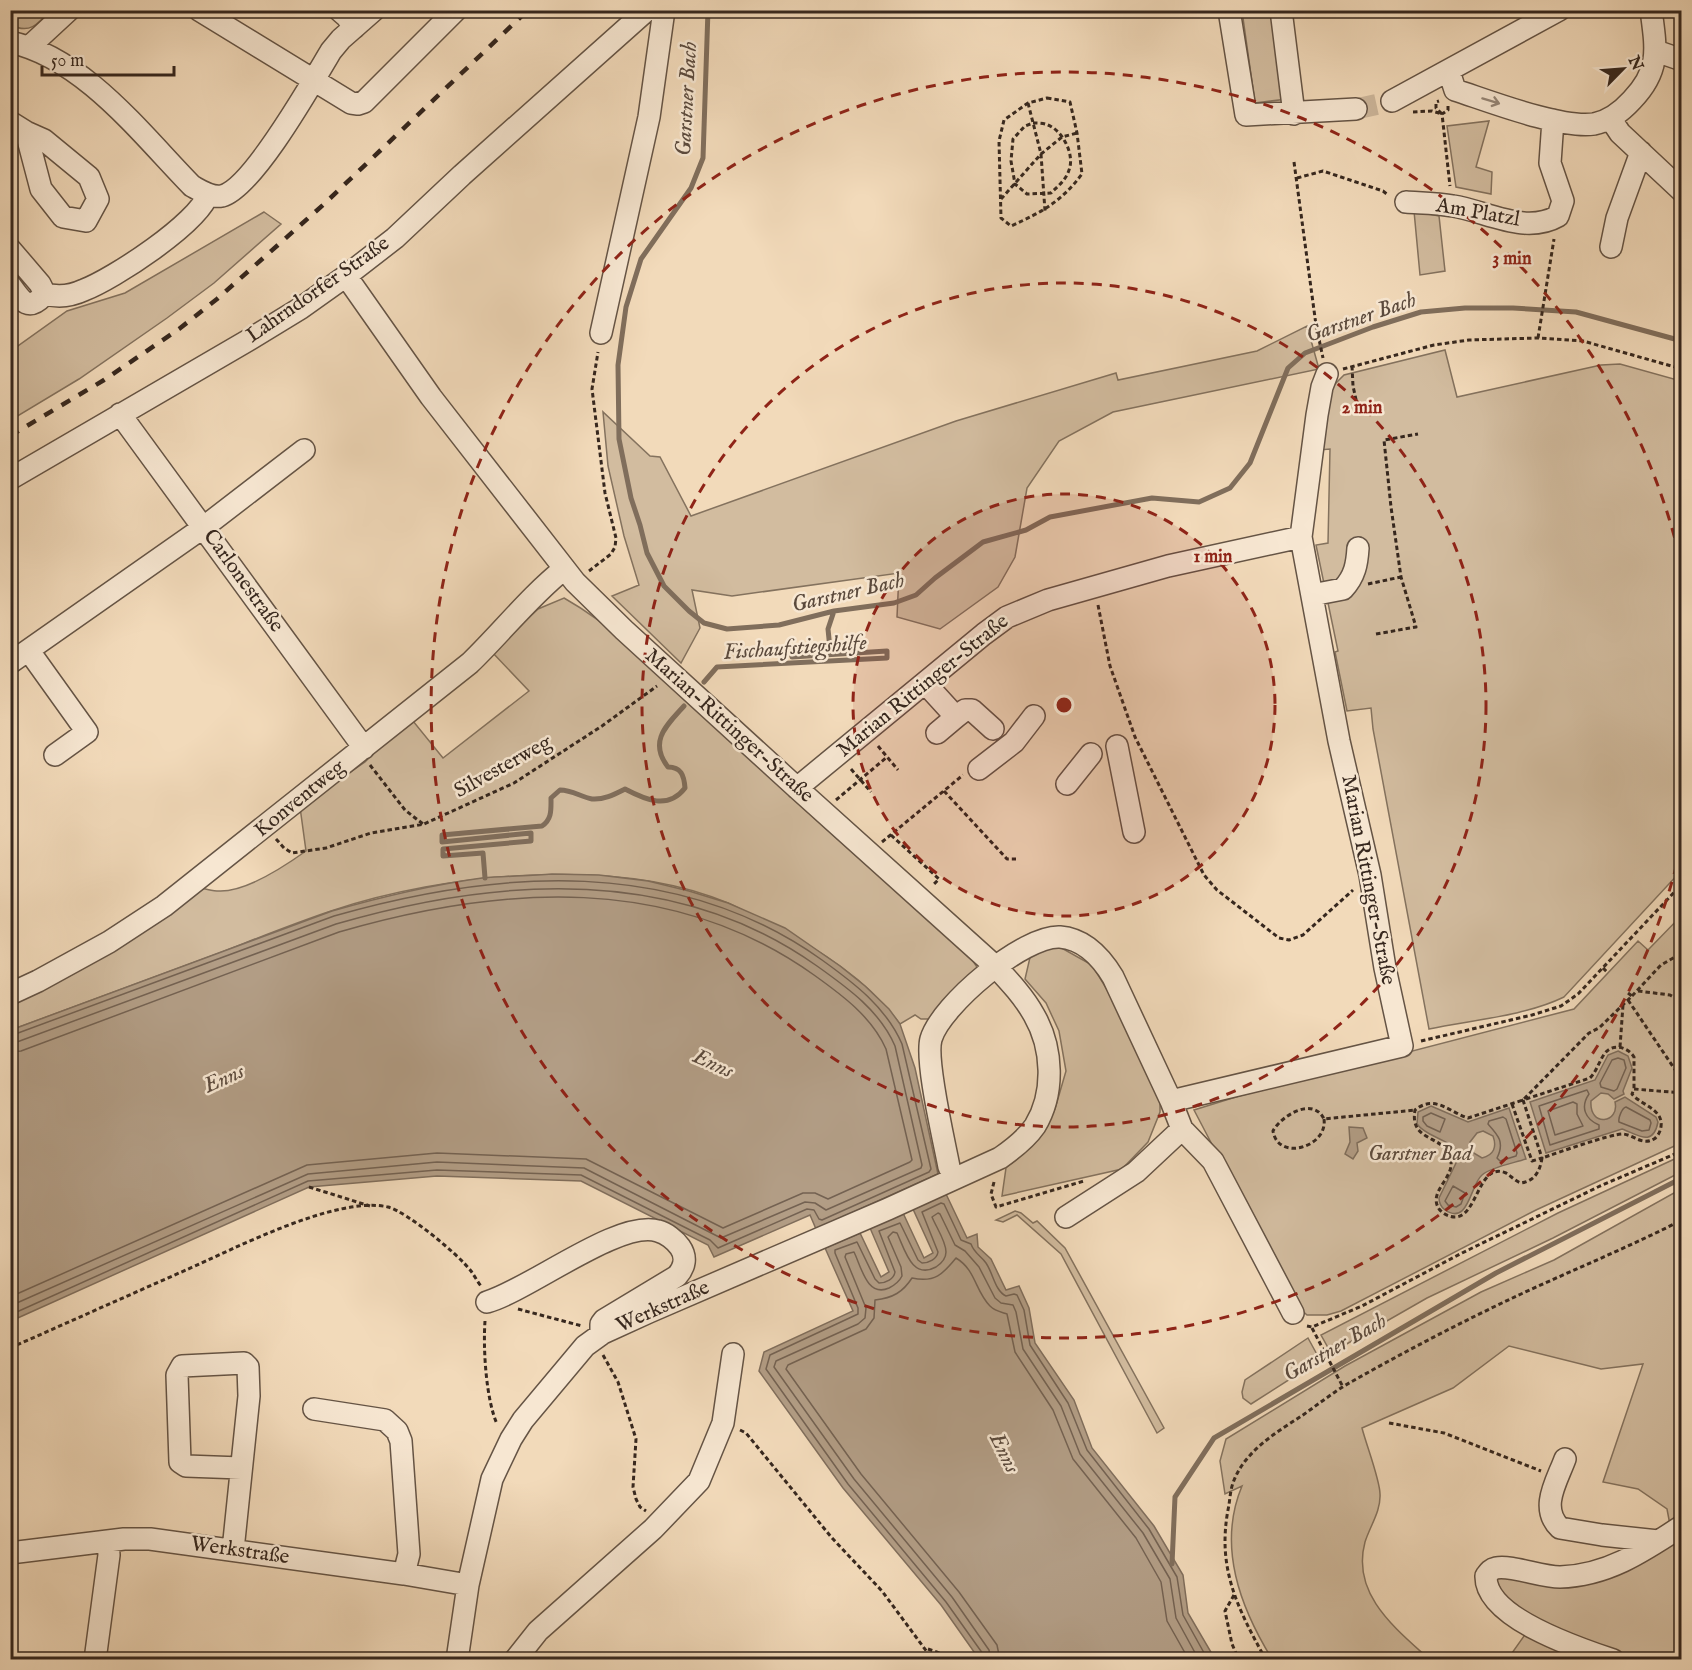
<svg xmlns="http://www.w3.org/2000/svg" width="1692" height="1670" font-family="'IM FELL English',serif">
  <style>
    .green { fill: #d2bc9f; stroke: #84725e; stroke-width: 1.5 }
    .water { fill: #b29d85; stroke: #806e5c; stroke-width: 1.5; fill-rule: evenodd }
    .lines { fill: none; stroke-linecap: round; stroke-linejoin: round }
    .shore { stroke: #746252; stroke-width: 1.5 }
    .stream { stroke: #806e5c; stroke-width: 5 }
    .minor-tunnel { stroke: #ccb69b; stroke-width: 21; stroke-dasharray: 21 10; stroke-linecap: butt }
    .minor-casing { stroke: #655445; stroke-width: 24 }
    .path { stroke: #36271e; stroke-width: 3; stroke-dasharray: 4.5 3; stroke-linecap: butt }
    .minor { stroke: #f7e7d2; stroke-width: 21 }
    .rail { stroke: #36271e; stroke-width: 4.5; stroke-dasharray: 10 10; stroke-linecap: butt }
    .oneway { stroke: #968778 }
    .ring { fill: none; stroke: #8f2418; stroke-width: 3; stroke-dasharray: 10 8 }
    .labels { text-anchor: middle; dominant-baseline: central; stroke-width: 5; stroke-linejoin: round; paint-order: stroke }
    .street-label { font-size: 21px; fill: #36271e; stroke: #f7e7d2 }
    .park-label { font-size: 21px; font-style: italic; fill: #5d4c3e; stroke: #f7e7d2 }
    .water-label { font-size: 22px; font-style: italic; fill: #5b4a3d; stroke: #f7e7d2 }
    .centre { fill: #8f2418; stroke: #f7e7d2; stroke-width: 3 }
    .ring-label { font-size: 18px; text-anchor: middle; font-weight: bold; fill: #8f2418; stroke: #f7e7d2; stroke-width: 5; stroke-linejoin: round; paint-order: stroke }
  </style>
  <rect width="100%" height="100%" fill="#f2daba"/>
  <filter id="stains"><feTurbulence type="fractalNoise" baseFrequency=".00333" numOctaves="4"/><feColorMatrix values="0 0 0 0 .2 0 0 0 0 .09 0 0 0 0 .02 0 0 0 .5 -.17"/></filter>
  <radialGradient id="worn" r=".72"><stop offset=".6" stop-color="#630" stop-opacity="0"/><stop offset="1" stop-color="#630" stop-opacity=".3"/></radialGradient>
  <path class="green" d="M10,11H49C38,25 29,34 11,25Z
    M1242,11H1275L1287,99L1255,103Z
    M1489,121L1476,167L1492,172L1491,194L1456,187L1447,126Z
    M1414,211L1439,216L1445,271L1420,275Z
    M264,212L281,224L214,283L167,318L79,379L11,420V351L67,311L125,293Z
    M1307,326L1319,369L1113,412L1059,441L1027,488L1015,557L998,587L940,629L897,617L899,573L732,596L692,590L700,628L681,663L612,596L639,585L624,536L608,466L603,412L650,456L660,457L691,516L956,421L1116,373L1118,380L1257,351Z
    M1445,350L1457,397L1601,365L1620,364L1681,381V871L1564,997C1525,1016 1472,1020 1429,1029L1373,729L1371,708L1347,711L1335,652L1338,651L1316,545L1328,543L1330,449L1319,450L1329,390L1344,375Z
    M564,598C619,629 665,677 710,721C769,777 829,833 891,886C913,905 973,950 980,974L931,1019H921L915,1015L900,1024C867,979 820,950 771,925C757,918 743,910 728,903C617,856 444,873 331,911C292,924 253,940 214,955C146,980 78,1005 11,1030V1000L200,888C207,889 213,891 219,891C246,892 285,866 306,851L300,807L365,762L379,748L413,721L443,758L529,691L492,652L538,609Z
    M1681,916V1143L1536,1210L1341,1311L1327,1315H1307L1296,1305L1194,1110L1239,1096L1574,1009L1638,941L1648,950Z
    M1058,946L1092,965L1125,1019L1160,1097V1112L1148,1142L1122,1169L1002,1196L1006,1168L1034,1144L1055,1109L1066,1071L1059,1031L1046,1003L1025,979L1031,953Z
    M1681,1156V1172L1553,1238L1427,1298L1331,1353L1321,1335L1558,1213Z
    M1681,1189L1682,1517L1670,1525L1667,1509L1638,1489L1603,1482L1643,1364L1601,1369L1509,1346L1453,1388L1362,1428C1366,1444 1380,1480 1380,1494C1381,1511 1370,1526 1365,1542C1351,1594 1395,1628 1429,1659H1272C1240,1607 1217,1546 1242,1486L1225,1494L1220,1461L1226,1439L1345,1366L1481,1292L1554,1260Z
    M1015,1211L1021,1213L1033,1223L1037,1221L1065,1248L1164,1428L1157,1433L1061,1254L1017,1215L1003,1222L996,1220Z
    M1308,1338L1320,1360L1251,1404L1243,1398L1242,1392L1245,1380Z
    M1681,1533V1659H1630L1598,1649L1508,1606L1495,1577L1552,1581Z
    M1529,1629L1604,1660H1507Z"/>
  <path class="water" d="M552,874L599,875L648,881L689,891L728,903L785,928L840,966L865,986L889,1009L900,1024L915,1068L938,1174L816,1229L810,1215L714,1257L708,1245L581,1181L437,1176L309,1187L11,1321V1030L332,911C381,897 431,885 482,878C505,876 529,876 552,874Z
    M1618,1051L1628,1056L1632,1068L1623,1091L1624,1094L1614,1099L1608,1094L1601,1093L1591,1101C1589,1128 1620,1123 1615,1102L1625,1097L1656,1117L1658,1122C1653,1148 1637,1134 1622,1129L1546,1153L1530,1102L1595,1080L1608,1055Z
    M1431,1106L1468,1122L1509,1108L1526,1159C1514,1163 1491,1167 1482,1175C1470,1185 1469,1226 1445,1210C1441,1207 1439,1204 1439,1198L1456,1163L1458,1154C1450,1138 1427,1138 1417,1124L1418,1112ZM1483,1131L1493,1136C1497,1147 1494,1155 1482,1158L1472,1152L1470,1142L1477,1133Z
    M1349,1127L1363,1128L1367,1138L1357,1143L1358,1151L1353,1159L1345,1154L1350,1142Z
    M946,1194L967,1238L977,1234L978,1247L991,1259L1006,1290L1019,1286L1029,1308L1035,1343L1074,1400L1092,1448L1154,1526L1183,1575L1188,1613L1215,1659H979L941,1605L843,1488L759,1371L764,1352L853,1311L825,1248L860,1233L881,1277L889,1272L870,1228L903,1213L924,1258L933,1253L913,1209Z"/>
  <g class="lines">
    <path class="shore" d="M10,1036L334,916C498,869 676,856 822,960C854,983 886,1007 902,1044L931,1169L929,1172L822,1220L819,1219L814,1210L807,1209L718,1248L710,1240L581,1175L437,1170L308,1181L10,1315
      M10,1043L17,1042L336,924C497,877 674,864 817,966C848,988 880,1011 895,1046L922,1165L921,1168L826,1210L815,1203L805,1202L721,1238L584,1168L437,1162L308,1174L10,1306
      M10,1052L21,1051L339,932C501,885 671,873 814,975C842,995 872,1017 886,1049L912,1160L910,1162L828,1199L815,1193H803L723,1228L586,1159L437,1153L307,1165L10,1297
      M1618,1058L1624,1060L1626,1068L1617,1089L1614,1091L1601,1087L1600,1083L1612,1060Z
      M1587,1090L1589,1094C1580,1107 1585,1119 1599,1125V1129L1550,1145L1539,1106Z
      M1573,1102L1577,1104V1114L1583,1126L1555,1135L1548,1111Z
      M1626,1107L1650,1120L1651,1123L1649,1130L1642,1131L1619,1122C1618,1118 1622,1108 1626,1107Z
      M1431,1113L1445,1119L1440,1132L1427,1126L1423,1121V1117Z
      M1503,1117L1506,1119L1517,1153L1516,1156L1500,1161L1497,1158C1505,1142 1498,1135 1488,1124L1489,1121Z
      M1453,1186L1465,1193L1461,1204L1456,1207L1448,1205L1445,1201Z
      M984,1660L983,1654L946,1602L848,1484L766,1369L770,1355L858,1314V1308L835,1253V1250L857,1242L875,1279L879,1283C886,1283 894,1279 895,1272L879,1231L900,1223L918,1260L922,1263C929,1263 937,1259 938,1252L922,1212L941,1203L944,1204L961,1240L971,1244C974,1253 981,1256 986,1263C993,1273 995,1291 1006,1296L1014,1294L1017,1295L1024,1310L1030,1345L1068,1403L1087,1450L1149,1529L1177,1577L1183,1615L1208,1660
      M991,1660L989,1650L952,1597L854,1479L774,1367L776,1361L858,1324L865,1318L866,1308L845,1257L846,1254L854,1252C861,1266 867,1298 889,1288C895,1285 899,1282 902,1276L901,1267L888,1237L893,1232L897,1233C905,1250 912,1280 936,1267C942,1263 946,1259 946,1252C946,1241 936,1227 932,1217L938,1213L940,1214L955,1245L965,1251L979,1267L995,1298L1001,1303L1013,1305L1016,1312L1023,1349L1061,1406L1080,1454L1143,1533L1170,1579L1176,1618L1199,1660
      M1000,1660L997,1645L959,1592L861,1474L786,1369L788,1365L866,1329L874,1318L875,1300C893,1298 903,1292 912,1278C935,1283 943,1274 956,1258C976,1270 975,1291 990,1306C995,1311 1001,1312 1007,1314L1015,1352L1053,1410L1073,1459L1136,1538L1161,1582L1167,1621L1189,1660"/>
    <path class="stream" d="M708,10L703,158L691,188L641,259L626,307L618,365L619,439L631,498L640,525L647,553L664,586L689,611L704,623L727,629L779,625L834,611L894,603L916,595L935,578L983,542L1026,530L1050,517L1152,498L1199,502L1230,488L1250,463L1288,368L1305,353L1373,327L1421,312L1465,308H1513L1576,312L1682,341
      M704,682L717,667L887,658V651L792,657L791,651L830,649L828,629L834,611
      M485,878L483,853L443,856V849L531,841V833L442,842V835L542,826C552,819 551,810 551,798L560,790C572,790 581,797 592,799C604,800 615,794 625,789C646,800 668,810 685,788C684,775 681,767 668,767C648,741 667,725 684,706
      M1172,1564L1175,1497L1214,1438L1496,1273L1682,1178"/>
    <path class="minor-tunnel" d="M1356,109L1392,101"/>
    <defs>
      <path id="minor" d="M199,10L351,103L358,104L364,102L456,10
        M339,10L347,17L354,28
        M1229,10L1246,115L1356,109
        M1281,10L1294,114
        M10,42C84,58 141,134 192,186C201,191 211,198 222,196C253,188 313,81 331,51L341,39L374,10
        M29,47L69,10
        M1656,51L1682,60
        M1449,71L1455,90C1489,101 1561,129 1594,124C1609,121 1622,111 1632,100C1661,70 1656,48 1651,10
        M1392,101L1559,10
        M1610,118L1620,133L1682,191
        M10,122L26,132L44,140L89,177L98,199L86,221L63,217L41,189L26,132
        M1406,202C1421,203 1438,203 1453,206C1486,211 1525,235 1558,216L1563,201L1550,163L1553,120
        M1611,247L1617,218L1641,152
        M10,249L40,284L43,290V296C27,313 20,298 10,285
        M346,276L431,397L575,582L624,630L797,788L996,967C1010,982 1024,997 1034,1015C1053,1048 1055,1093 1035,1126C1026,1139 1013,1149 1000,1158L888,1209L649,1312L603,1333L585,1346L523,1420L511,1439L492,1479L468,1585L457,1660
        M43,293C57,298 71,296 84,290C113,279 199,223 208,194
        M601,333L649,117L664,10
        M120,414L364,748
        M10,479L247,341L301,308L346,276L395,238L462,175L647,10
        M1312,595L1343,589C1355,576 1357,564 1358,548
        M29,651L87,732L55,755
        M10,663L204,527L304,450
        M925,683L956,717L965,710H972L993,729
        M937,733L956,717
        M1117,746L1134,832
        M979,769L1014,742L1034,716
        M1067,784L1091,754
        M797,788L984,634L1007,617L1048,600L1168,566L1301,537
        M10,994L38,981L109,942L164,906L470,663C502,632 530,596 564,569
        M1171,1101L1402,1046L1385,968L1370,875L1339,741L1301,537L1317,415L1322,387L1327,374
        M949,1167C944,1140 925,1061 931,1039C941,1005 1024,935 1060,937C1085,939 1101,957 1113,977L1171,1101L1182,1129L1213,1161L1293,1313
        M1066,1217L1136,1172L1182,1129
        M487,1302C529,1290 619,1219 658,1231C666,1233 675,1240 680,1247C687,1257 685,1267 677,1276L604,1320L601,1324V1330
        M314,1409L385,1420L397,1431L401,1441L409,1554L404,1574
        M1565,1459C1557,1481 1539,1508 1560,1528L1602,1535L1658,1541
        M233,1550L249,1396L248,1367L244,1363L182,1366L177,1375L180,1462L186,1466L241,1468
        M10,1553L124,1539H150L404,1574L468,1585
        M95,1660L109,1555L108,1541
        M515,1660L538,1631L653,1529L699,1481L723,1423L733,1354
        M1613,1660C1580,1649 1485,1618 1486,1576C1489,1572 1491,1569 1496,1568C1512,1565 1541,1577 1560,1577C1607,1576 1644,1551 1682,1526"/>
    </defs>
    <use href="#minor" class="minor-casing"/>
    <path class="path" d="M1047,98L1070,102L1077,133L1082,174C1061,202 1042,212 1011,226L1001,218L999,141L1004,120L1028,103Z
      M1028,103L1041,154L1045,211
      M1448,106V110L1442,114L1450,186
      M1413,112L1432,111L1442,114L1436,108V102L1439,101
      M1033,123C1038,123 1044,123 1048,125C1063,131 1075,155 1069,170C1066,180 1058,186 1051,193L1027,194L1015,184L1011,161L1013,139L1025,126Z
      M1294,162L1316,325L1323,358
      M1297,178L1323,171L1383,191L1388,195
      M1001,199L1041,154L1062,137L1077,133
      M1538,338L1554,239
      M1352,366L1353,386L1359,413
      M1343,369L1434,345L1469,340L1538,338L1583,341L1682,369
      M589,571L611,554L615,547L616,538L605,493L592,389L598,352
      M1368,584L1401,577
      M1098,605L1110,666L1135,737L1204,875L1217,890L1279,938L1289,940L1303,935L1353,890
      M1376,634L1416,627L1401,577L1391,507L1384,440L1418,434
      M878,746L898,770
      M370,765L405,810L423,824
      M851,769L871,792
      M944,791L1007,859H1016
      M836,800L887,757
      M891,835L939,879L933,885
      M276,839L284,848L292,853L326,848L371,833L424,824L514,783L602,726L657,686
      M882,842L963,775
      M1603,968L1608,973
      M1638,991L1670,995L1682,1002
      M1628,993L1632,996L1599,1028L1589,1033L1523,1100L1468,1118C1449,1112 1435,1094 1415,1110C1409,1144 1447,1133 1451,1162C1453,1179 1428,1192 1439,1209C1443,1214 1449,1217 1455,1217C1478,1217 1478,1161 1506,1173C1511,1176 1515,1181 1521,1183C1535,1181 1540,1171 1542,1158C1557,1153 1610,1134 1623,1134C1634,1135 1642,1146 1654,1139C1660,1135 1663,1125 1660,1118C1655,1107 1639,1103 1632,1094L1634,1089L1682,1093
      M1632,996L1661,965L1682,953
      M1628,1000L1682,1080
      M1421,1041L1532,1015L1561,1006L1578,994L1682,884
      M1620,1047L1623,1005
      M1512,1104L1532,1161L1542,1158L1523,1100L1590,1078C1597,1071 1599,1061 1605,1053C1613,1043 1628,1047 1634,1057V1089
      M1324,1119C1328,1147 1278,1162 1273,1131C1281,1116 1313,1096 1324,1119L1415,1110
      M994,1182L991,1194L996,1207L1084,1181
      M309,1187L370,1206
      M518,1309L582,1326
      M485,1321C483,1349 486,1399 497,1424
      M1307,1326L1312,1327L1362,1306L1462,1253L1600,1186L1682,1151
      M1312,1328L1343,1387
      M10,1348C69,1322 127,1296 186,1270C234,1249 337,1195 388,1207C407,1212 458,1254 471,1271C474,1275 477,1281 481,1286
      M603,1355L618,1382L636,1439L633,1487L636,1499L640,1507L646,1511
      M1389,1423L1444,1433L1541,1471
      M740,1430L746,1433L832,1538L882,1591L933,1660
      M1234,1595L1225,1611L1232,1644L1239,1660
      M928,1649L959,1660
      M1266,1660C1238,1609 1217,1569 1228,1510C1230,1501 1230,1491 1233,1483C1244,1451 1277,1432 1303,1415C1317,1405 1330,1395 1344,1386C1400,1354 1463,1321 1521,1294C1575,1269 1629,1247 1682,1220"/>
    <use href="#minor" class="minor"/>
    <path class="rail" d="M10,436L104,380L179,329L217,299L323,205L528,10"/>
  </g>
  <defs><path id="oneway-shaft" d="M-6 0H5M1.5-3L5.5 0L1.5 3" fill="none" stroke-width="1.6" stroke-linecap="round" stroke-linejoin="round" transform="scale(1.5)"/></defs>
  <use class="oneway" href="#oneway-shaft" transform="translate(1491 101) rotate(17)"/>
  <circle cx="1064" cy="705" r="211" fill="#8f2418" fill-opacity=".12"/>
  <g class="ring">
    <circle cx="1064" cy="705" r="211"/>
    <circle cx="1064" cy="705" r="422"/>
    <path d="M1681 847A633 633 0 1 1 1681 563"/>
  </g>
  <g class="labels">
    <g class="street-label">
      <text transform="translate(1478 213) rotate(10)">Am Platzl</text>
      <text transform="translate(318 290) rotate(-35)">Lahrndorfer Straße</text>
      <text transform="translate(243 581) rotate(54)">Carlonestraße</text>
      <text transform="translate(923 686) rotate(-39)">Marian Rittinger-Straße</text>
      <text transform="translate(729 726) rotate(42)">Marian-Rittinger-Straße</text>
      <text transform="translate(503 767) rotate(-29)">Silvesterweg</text>
      <text transform="translate(300 799) rotate(-39)">Konventweg</text>
      <text transform="translate(1368 880) rotate(79)">Marian Rittinger-Straße</text>
      <text transform="translate(663 1307) rotate(-24)">Werkstraße</text>
      <text transform="translate(240 1551) rotate(8)">Werkstraße</text>
    </g>
    <g class="park-label">
      <text x="1420" y="1154">Garstner Bad</text>
    </g>
    <g class="water-label">
      <text transform="translate(687 99) rotate(-87)">Garstner Bach</text>
      <text transform="translate(1361 318) rotate(-19)">Garstner Bach</text>
      <text transform="translate(848 593) rotate(-13)">Garstner Bach</text>
      <text transform="translate(795 648) rotate(-4)">Fischaufstiegshilfe</text>
      <text transform="translate(713 1064) rotate(25)">Enns</text>
      <text transform="translate(224 1079) rotate(-24)">Enns</text>
      <text transform="translate(1335 1348) rotate(-30)">Garstner Bach</text>
      <text transform="translate(1004 1453) rotate(64)">Enns</text>
    </g>
  </g>
  <circle cx="1064" cy="705" r="9" class="centre"/>
  <g class="ring-label">
    <text x="1512" y="264">3 min</text>
    <text x="1362" y="413">2 min</text>
    <text x="1213" y="562">1 min</text>
  </g>
  <rect width="1692" height="1670" fill="none" stroke="#f2daba" stroke-width="36"/>
  <rect x="12" y="12" width="1668" height="1646" fill="none" stroke="#36271e" stroke-width="3"/>
  <rect x="18" y="18" width="1656" height="1634" fill="none" stroke="#36271e" stroke-width="1.5"/>
  <g transform="translate(1623 69) rotate(65)" stroke="#f7e7d2" stroke-width="4.5" paint-order="stroke">
  <path d="M0-4.5L10 22L0 15L-10 22Z" fill="#36271e"/>
  <text y="-9" font-size="16" font-weight="bold" text-anchor="middle" fill="#36271e">N</text>
  </g>
  <path d="M42 66v9h132v-9" fill="none" stroke="#36271e" stroke-width="3"/>
  <text x="51" y="66" font-size="18" fill="#36271e" stroke="#f7e7d2" stroke-width="4.5" paint-order="stroke">50 m</text>
  <rect width="100%" height="100%" filter="url(#stains)"/>
  <rect width="100%" height="100%" fill="url(#worn)"/>
</svg>
